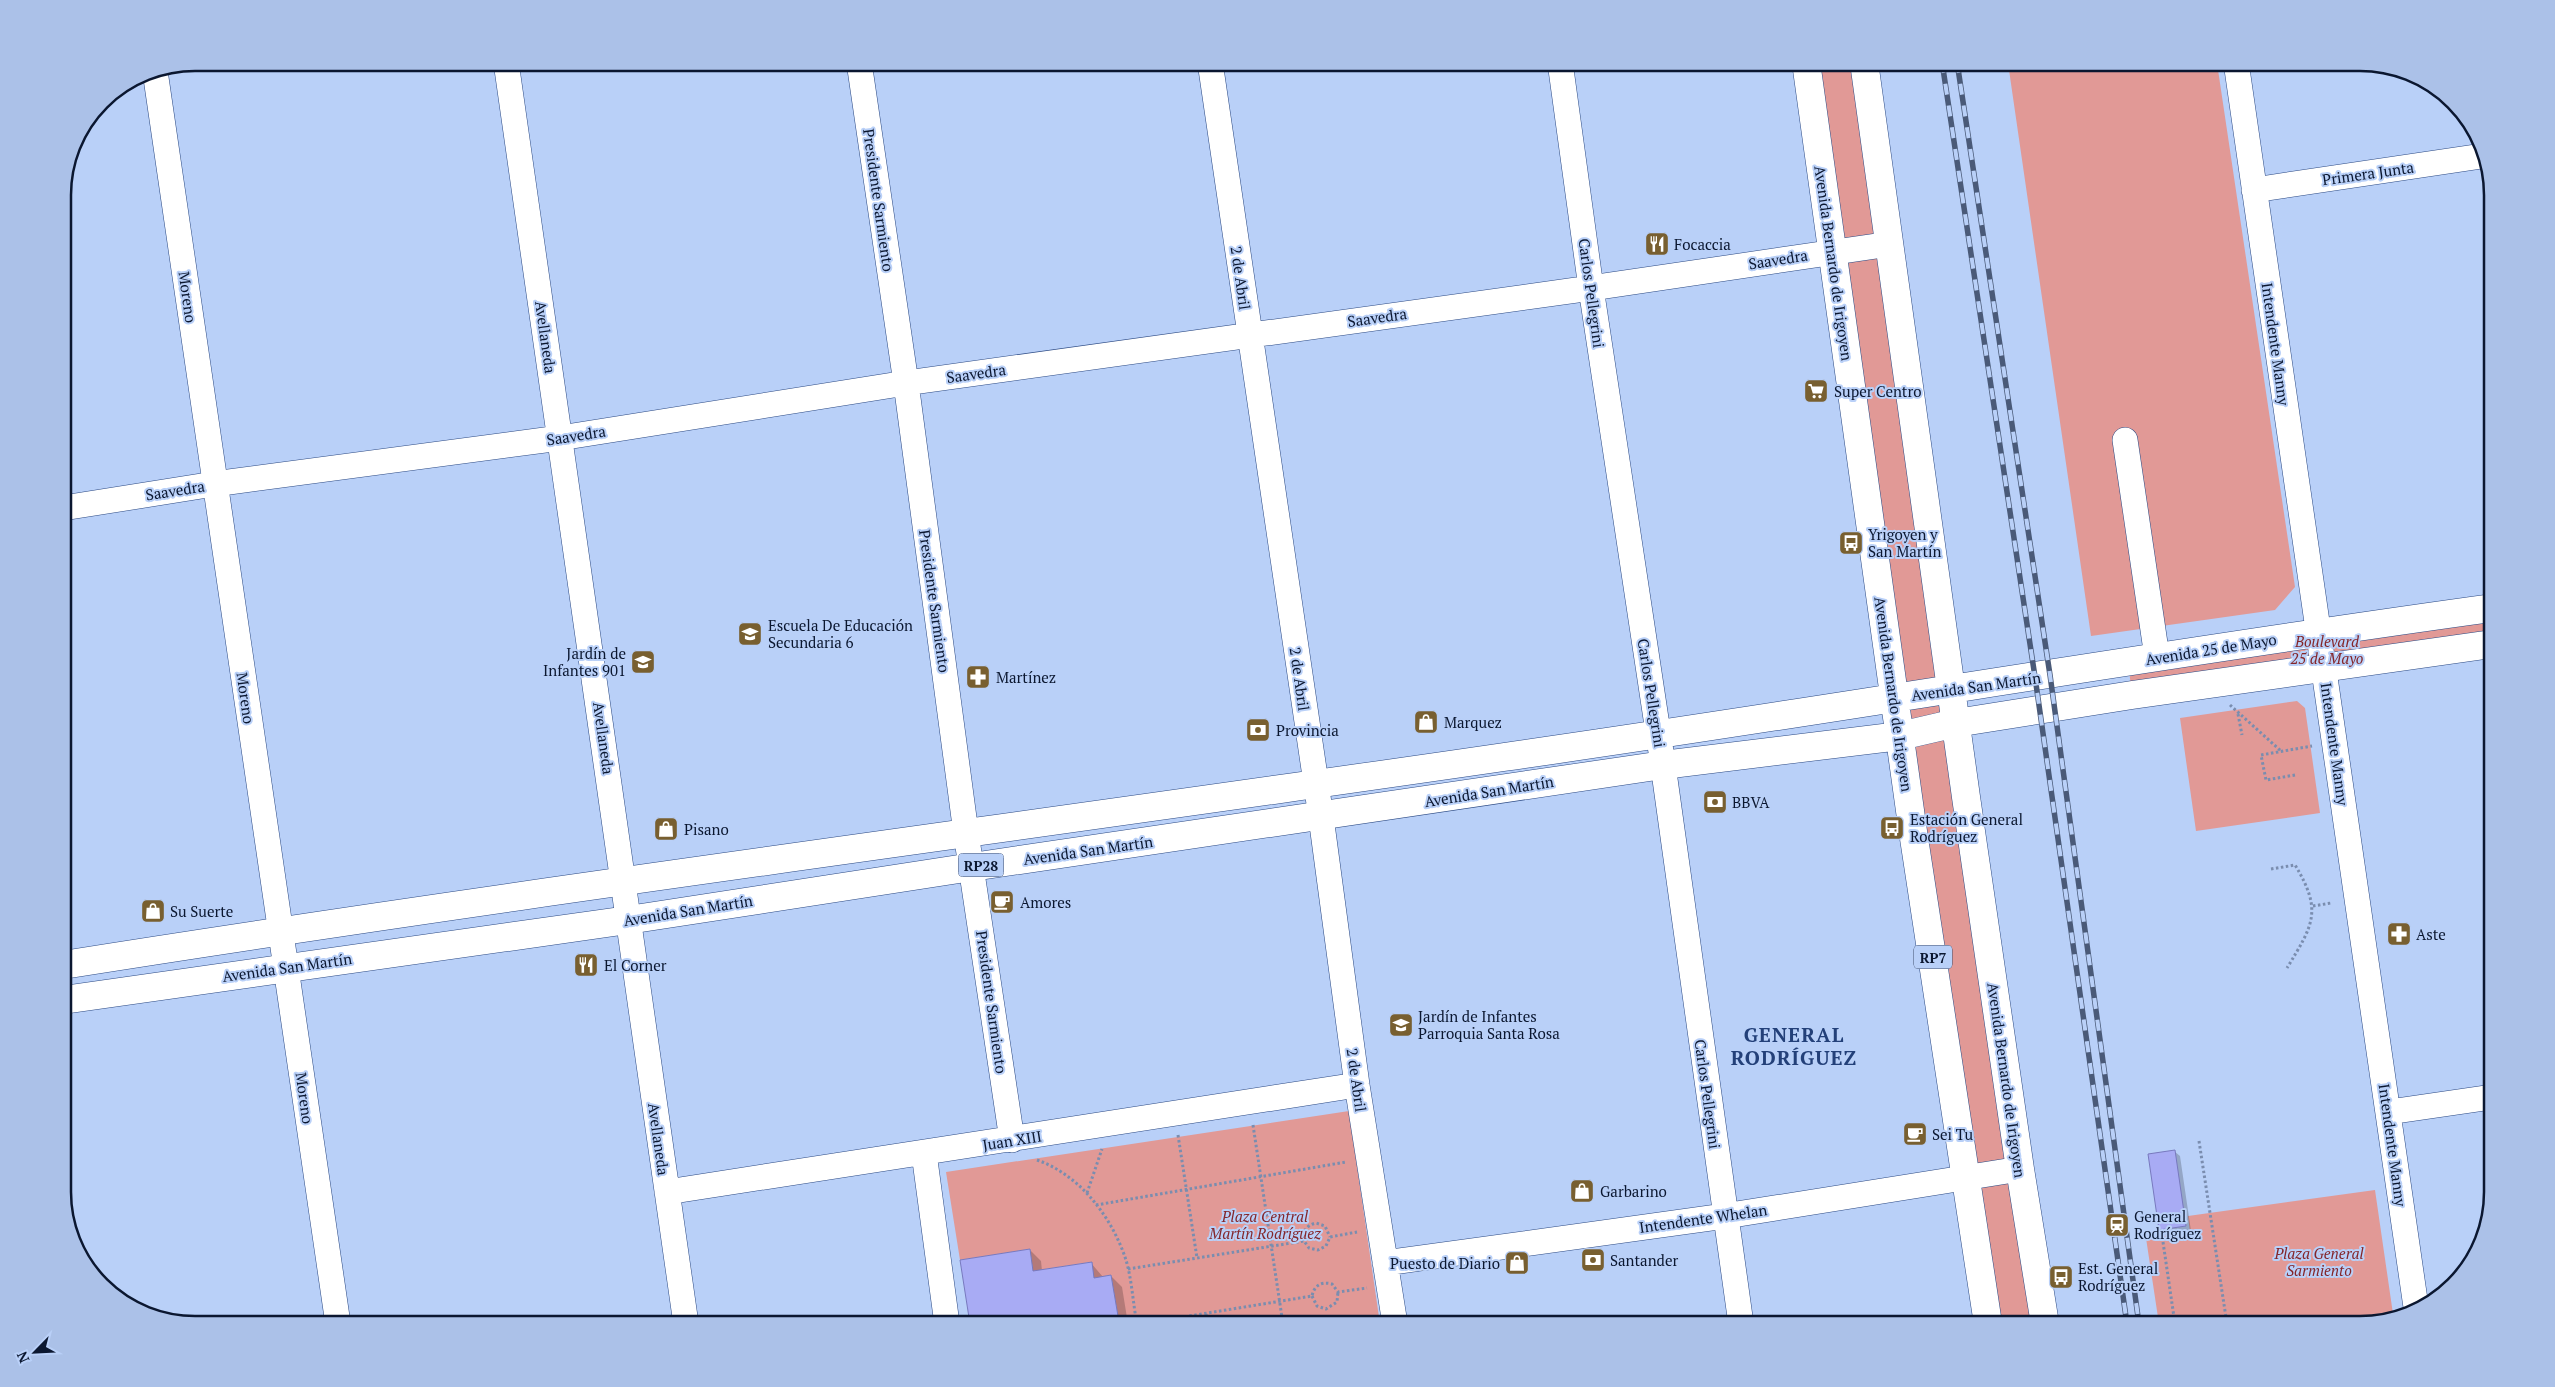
<svg xmlns="http://www.w3.org/2000/svg" width="2555" height="1387" font-family="'PT Serif',serif">
  <style>
    .green { fill: #e19996 }
    .shadow { fill: #0003 }
    .building { fill: #a8abf4; stroke: #7879be }
    .lines { fill: none; stroke-linecap: round; stroke-linejoin: round }
    .minor-casing { stroke: #2b4983; stroke-width: 26 }
    .major-casing { stroke: #2b4983; stroke-width: 29 }
    .path { stroke: #7a8daf; stroke-width: 3; stroke-dasharray: 2.5 2.5; stroke-linecap: butt }
    .minor { stroke: #fff; stroke-width: 25 }
    .major { stroke: #fff; stroke-width: 28 }
    .rail-casing { stroke: #4a5a78; stroke-width: 5.5 }
    .rail { stroke: #b9d0f8; stroke-width: 4; stroke-dasharray: 11; stroke-linecap: butt }
    .labels { text-anchor: middle; dominant-baseline: central; stroke-width: 4; stroke-linejoin: round; paint-order: stroke }
    .shield { fill: #b9d0f8; stroke: #3f4e6c; stroke-width: 1 }
    .shield-label { font-size: 14px; font-weight: bold; fill: #0b1730 }
    .street-label { font-size: 15px; fill: #0b1730; stroke: #b9d0f8 }
    .poi-label { font-size: 15px; fill: #0b1730; stroke: #b9d0f8; text-anchor: start }
    .park-label { font-size: 15px; font-style: italic; fill: #84262a; stroke: #b9d0f8 }
    .district-label { font-size: 20px; font-weight: bold; letter-spacing: 1px; fill: #234079; stroke: #b9d0f8 }
    .rim { fill: none; stroke: #0b1730; stroke-width: 2.5 }
  </style>
  <rect width="100%" height="100%" fill="#b9d0f8"/>
  <path class="green" d="M1806,63H1864L2045,1324H1988Z
    M2008,63H2217L2295,587L2275,610L2091,636Z
    M2492,608V644L2132,695L2128,662Z
    M2297,701L2305,708L2320,813L2196,831L2180,718Z
    M1349,1111L1380,1324H1102L1101,1319L1118,1316L1111,1275L1094,1278L1091,1262L1033,1271L1030,1249L960,1260L946,1172Z
    M2375,1190L2393,1314L2360,1324H2159L2146,1238L2190,1232L2188,1216Z"/>
  <path class="shadow" d="M2174,1151L2180,1156L2191,1231L2165,1235L2160,1229Z
    M1030,1250L1041,1261L1042,1271L1091,1263L1103,1277L1111,1276L1122,1287L1128,1324H971L961,1261Z"/>
  <path class="building" d="M2175,1150L2186,1226L2159,1230L2148,1154Z
    M1030,1249L1033,1271L1092,1262L1094,1278L1111,1275L1118,1316L1101,1319L1102,1324H970L960,1260Z"/>
  <g class="lines">
    <defs>
      <path id="minor" d="M506,62L686,1324
        M859,62L906,383L966,833L1012,1140
        M1210,62L1321,817L1357,1085L1395,1324
        M1560,62L1591,288L1663,765L1741,1324
        M2236,62L2416,1307
        M155,71L338,1324
        M2254,190L2482,156
        M2125,440L2157,657
        M63,508L214,484L560,438L906,383L1591,288L1890,244
        M2389,1112L2492,1097
        M924,1153L947,1324
        M667,1192L1357,1085
        M1385,1263L1725,1216L2020,1169"/>
      <path id="major" d="M1806,62L1912,825L1988,1324
        M1864,62L1966,797L2020,1169L2045,1324
        M63,965C542,889 1024,827 1504,757C1834,710 2162,653 2492,608
        M63,1000L628,920L972,867L1663,765L1900,736L1956,723L2132,695L2492,644"/>
    </defs>
    <use href="#minor" class="minor-casing"/>
    <use href="#major" class="major-casing"/>
    <path class="path" d="M2230,705L2281,751
      M2238,714L2242,735
      M2295,775L2266,780L2261,755L2312,746
      M2271,869L2295,865C2323,911 2313,925 2287,968
      M2313,906L2331,903
      M1253,1125L1283,1324
      M1178,1135L1197,1258
      M2199,1141L2227,1324
      M1037,1160C1080,1175 1112,1217 1126,1260C1132,1280 1133,1304 1137,1324
      M1087,1193L1102,1149
      M1096,1205L1346,1162
      M1304,1241C1302,1231 1307,1225 1316,1223L1325,1226L1330,1237
      M2163,1242L2175,1324
      M1128,1269L1304,1241L1309,1248L1318,1250L1326,1246L1330,1237L1357,1232
      M1312,1296L1317,1306L1326,1309L1337,1302L1338,1292
      M1206,1314L1208,1324
      M1140,1324L1312,1296C1314,1286 1321,1281 1332,1284L1338,1292L1367,1288
      M2268,1324H2280"/>
    <use href="#minor" class="minor"/>
    <use href="#major" class="major"/>
    <defs>
      <path id="rail" d="M1942,62L2035,677L2127,1324
        M1957,62L2050,675L2139,1324"/>
    </defs>
    <use href="#rail" class="rail-casing"/>
    <use href="#rail" class="rail"/>
  </g>
  <defs>
    <symbol id="restaurant-square" viewBox="-11 -11 22 22"><rect x="-9" y="-9" width="18" height="18" rx="4" fill="#785f30" stroke="#b9d0f8"/><path d="M-5-6h1v4h1v-4h1v4h1v-4h1v5L-1.5 .5V6h-2V.5L-5-1ZM5-6V6H3V1.5H1.5Q1.5-4 5-6Z" fill="#fff"/></symbol>
    <symbol id="supermarket-square" viewBox="-11 -11 22 22"><rect x="-9" y="-9" width="18" height="18" rx="4" fill="#785f30" stroke="#b9d0f8"/><path d="M-6-5.5h2.5l.6 2H6L4.5 2H-2.5L-4.4-4H-6ZM-1.5 3.2a1.3 1.3 0 1 0 .1 0ZM3 3.2a1.3 1.3 0 1 0 .1 0Z" fill="#fff"/></symbol>
    <symbol id="bus-square" viewBox="-11 -11 22 22"><rect x="-9" y="-9" width="18" height="18" rx="4" fill="#785f30" stroke="#b9d0f8"/><path d="M-5-6H5V4H4V6H2V4H-2V6H-4V4H-5ZM-3.5-4V0h7V-4ZM-3.5 1.2v1.5H-2V1.2ZM2 1.2v1.5H3.5V1.2Z" fill="#fff"/></symbol>
    <symbol id="school-square" viewBox="-11 -11 22 22"><rect x="-9" y="-9" width="18" height="18" rx="4" fill="#785f30" stroke="#b9d0f8"/><path d="M0-5L7-2L0 1L-7-2ZM-4 1L0 2.5L4 1V4Q0 6-4 4Z" fill="#fff"/></symbol>
    <symbol id="pharmacy-square" viewBox="-11 -11 22 22"><rect x="-9" y="-9" width="18" height="18" rx="4" fill="#785f30" stroke="#b9d0f8"/><path d="M-2-6h4v4h4v4h-4v4h-4v-4h-4v-4h4Z" fill="#fff"/></symbol>
    <symbol id="shop-square" viewBox="-11 -11 22 22"><rect x="-9" y="-9" width="18" height="18" rx="4" fill="#785f30" stroke="#b9d0f8"/><path d="M-5-2.5h2.3a2.7 3.5 0 0 1 5.4 0H5L5.5 6h-11ZM-1.5-2.5h3a1.5 2.3 0 0 0-3 0Z" fill="#fff"/></symbol>
    <symbol id="bank-square" viewBox="-11 -11 22 22"><rect x="-9" y="-9" width="18" height="18" rx="4" fill="#785f30" stroke="#b9d0f8"/><path d="M-6-4H6V4H-6ZM0-2.3a2.3 2.3 0 1 0 0 4.6a2.3 2.3 0 1 0 0-4.6Z" fill="#fff"/></symbol>
    <symbol id="cafe-square" viewBox="-11 -11 22 22"><rect x="-9" y="-9" width="18" height="18" rx="4" fill="#785f30" stroke="#b9d0f8"/><path d="M-5.5-4.5H6V0H3Q3 3.5 0 3.5H-2.5Q-5.5 3.5-5.5 0ZM3-3.2v2h1.7v-2ZM-6 4.5H4V6H-6Z" fill="#fff"/></symbol>
    <symbol id="station-square" viewBox="-11 -11 22 22"><rect x="-9" y="-9" width="18" height="18" rx="4" fill="#785f30" stroke="#b9d0f8"/><path d="M-3-6H3Q5-6 5-4V2Q5 4 3 4L4.5 6H3L1.5 4h-3L-3 6H-4.5L-3 4Q-5 4-5 2V-4Q-5-6-3-6ZM-3.5-4v3h7v-3ZM-3.5 1v1.5H-2V1ZM2 1v1.5H3.5V1Z" fill="#fff"/></symbol>
  </defs>
  <g fill-rule="evenodd">
    <use href="#restaurant-square" x="1643" y="230" width="28" height="28"/>
    <use href="#supermarket-square" x="1802" y="377" width="28" height="28"/>
    <use href="#bus-square" x="1837" y="529" width="28" height="28"/>
    <use href="#school-square" x="736" y="620" width="28" height="28"/>
    <use href="#school-square" x="629" y="648" width="28" height="28"/>
    <use href="#pharmacy-square" x="964" y="663" width="28" height="28"/>
    <use href="#shop-square" x="1412" y="708" width="28" height="28"/>
    <use href="#bank-square" x="1244" y="716" width="28" height="28"/>
    <use href="#bank-square" x="1701" y="788" width="28" height="28"/>
    <use href="#bus-square" x="1878" y="814" width="28" height="28"/>
    <use href="#shop-square" x="652" y="815" width="28" height="28"/>
    <use href="#cafe-square" x="988" y="888" width="28" height="28"/>
    <use href="#shop-square" x="139" y="897" width="28" height="28"/>
    <use href="#pharmacy-square" x="2385" y="920" width="28" height="28"/>
    <use href="#restaurant-square" x="572" y="951" width="28" height="28"/>
    <use href="#school-square" x="1387" y="1011" width="28" height="28"/>
    <use href="#cafe-square" x="1901" y="1120" width="28" height="28"/>
    <use href="#shop-square" x="1568" y="1177" width="28" height="28"/>
    <use href="#station-square" x="2103" y="1211" width="28" height="28"/>
    <use href="#bank-square" x="1579" y="1246" width="28" height="28"/>
    <use href="#shop-square" x="1503" y="1249" width="28" height="28"/>
    <use href="#bus-square" x="2047" y="1263" width="28" height="28"/>
  </g>
  <g class="labels">
    <g class="shield">
      <rect x="958.5" y="853.5" width="45" height="23" rx="4"/>
      <rect x="1914" y="945.5" width="38" height="23" rx="4"/>
    </g>
    <g class="shield-label">
      <text x="981" y="865">RP28</text>
      <text x="1933" y="957">RP7</text>
    </g>
    <g class="street-label">
      <text transform="translate(2368 173) rotate(-8)">Primera Junta</text>
      <text transform="translate(879 200) rotate(82)">Presidente Sarmiento</text>
      <text transform="translate(1778 259) rotate(-9)">Saavedra</text>
      <text transform="translate(1834 263) rotate(82)">Avenida Bernardo de Irigoyen</text>
      <text transform="translate(1241 278) rotate(82)">2 de Abril</text>
      <text transform="translate(1592 293) rotate(82)">Carlos Pellegrini</text>
      <text transform="translate(188 297) rotate(82)">Moreno</text>
      <text transform="translate(1377 317) rotate(-8)">Saavedra</text>
      <text transform="translate(546 337) rotate(82)">Avellaneda</text>
      <text transform="translate(2276 344) rotate(82)">Intendente Manny</text>
      <text transform="translate(976 373) rotate(-8)">Saavedra</text>
      <text transform="translate(576 435) rotate(-9)">Saavedra</text>
      <text transform="translate(175 490) rotate(-9)">Saavedra</text>
      <text transform="translate(935 601) rotate(82)">Presidente Sarmiento</text>
      <text transform="translate(2211 649) rotate(-9)">Avenida 25 de Mayo</text>
      <text transform="translate(1300 679) rotate(82)">2 de Abril</text>
      <text transform="translate(1976 686) rotate(-8)">Avenida San Martín</text>
      <text transform="translate(1652 693) rotate(81)">Carlos Pellegrini</text>
      <text transform="translate(1894 694) rotate(82)">Avenida Bernardo de Irigoyen</text>
      <text transform="translate(246 698) rotate(82)">Moreno</text>
      <text transform="translate(604 738) rotate(82)">Avellaneda</text>
      <text transform="translate(2335 744) rotate(82)">Intendente Manny</text>
      <text transform="translate(1489 791) rotate(-9)">Avenida San Martín</text>
      <text transform="translate(1088 850) rotate(-8)">Avenida San Martín</text>
      <text transform="translate(688 910) rotate(-9)">Avenida San Martín</text>
      <text transform="translate(287 967) rotate(-8)">Avenida San Martín</text>
      <text transform="translate(992 1002) rotate(82)">Presidente Sarmiento</text>
      <text transform="translate(1357 1080) rotate(82)">2 de Abril</text>
      <text transform="translate(2007 1080) rotate(82)">Avenida Bernardo de Irigoyen</text>
      <text transform="translate(1708 1094) rotate(82)">Carlos Pellegrini</text>
      <text transform="translate(305 1098) rotate(82)">Moreno</text>
      <text transform="translate(659 1139) rotate(82)">Avellaneda</text>
      <text transform="translate(1012 1140) rotate(-9)">Juan XIII</text>
      <text transform="translate(2393 1145) rotate(82)">Intendente Manny</text>
      <text transform="translate(1703 1218) rotate(-8)">Intendente Whelan</text>
    </g>
    <g class="poi-label">
      <text x="1674" y="244">Focaccia</text>
      <text x="1834" y="391">Super Centro</text>
      <text x="1868" y="534">Yrigoyen y<tspan x="1868" dy="17">San Martín</tspan></text>
      <text x="768" y="625">Escuela De Educación<tspan x="768" dy="17">Secundaria 6</tspan></text>
      <text x="626" y="653" text-anchor="end">Jardín de<tspan x="626" dy="17">Infantes 901</tspan></text>
      <text x="996" y="677">Martínez</text>
      <text x="1444" y="722">Marquez</text>
      <text x="1276" y="730">Provincia</text>
      <text x="1732" y="802">BBVA</text>
      <text x="1910" y="819">Estación General<tspan x="1910" dy="17">Rodríguez</tspan></text>
      <text x="684" y="829">Pisano</text>
      <text x="1020" y="902">Amores</text>
      <text x="170" y="911">Su Suerte</text>
      <text x="2416" y="934">Aste</text>
      <text x="604" y="965">El Corner</text>
      <text x="1418" y="1016">Jardín de Infantes<tspan x="1418" dy="17">Parroquia Santa Rosa</tspan></text>
      <text x="1932" y="1134">Sei Tu</text>
      <text x="1600" y="1191">Garbarino</text>
      <text x="2134" y="1216">General<tspan x="2134" dy="17">Rodríguez</tspan></text>
      <text x="1610" y="1260">Santander</text>
      <text x="1500" y="1263" text-anchor="end">Puesto de Diario</text>
      <text x="2078" y="1268">Est. General<tspan x="2078" dy="17">Rodríguez</tspan></text>
    </g>
    <g class="park-label">
      <text x="2327" y="641">Boulevard<tspan x="2327" dy="17">25 de Mayo</tspan></text>
      <text x="1265" y="1216">Plaza Central<tspan x="1265" dy="17">Martín Rodríguez</tspan></text>
      <text x="2319" y="1253">Plaza General<tspan x="2319" dy="17">Sarmiento</tspan></text>
    </g>
    <g class="district-label">
      <text x="1794" y="1034">GENERAL<tspan x="1794" dy="23">RODRÍGUEZ</tspan></text>
    </g>
  </g>
  <path d="M0 0H2555V1387H0ZM195 71H2360A124 124 0 0 1 2484 195V1192A124 124 0 0 1 2360 1316H195A124 124 0 0 1 71 1192V195A124 124 0 0 1 195 71Z" fill="#abc1e8" fill-rule="evenodd"/>
  <path class="rim" d="M195 71H2360A124 124 0 0 1 2484 195V1192A124 124 0 0 1 2360 1316H195A124 124 0 0 1 71 1192V195A124 124 0 0 1 195 71Z"/>
  <g transform="translate(35 1352) rotate(246)" stroke="#b9d0f8" stroke-width="4" paint-order="stroke">
  <path d="M0-4L9 19L0 12L-9 19Z" fill="#0b1730"/>
  <text y="-8" font-size="14" font-weight="bold" text-anchor="middle" fill="#0b1730">N</text>
  </g>
</svg>
